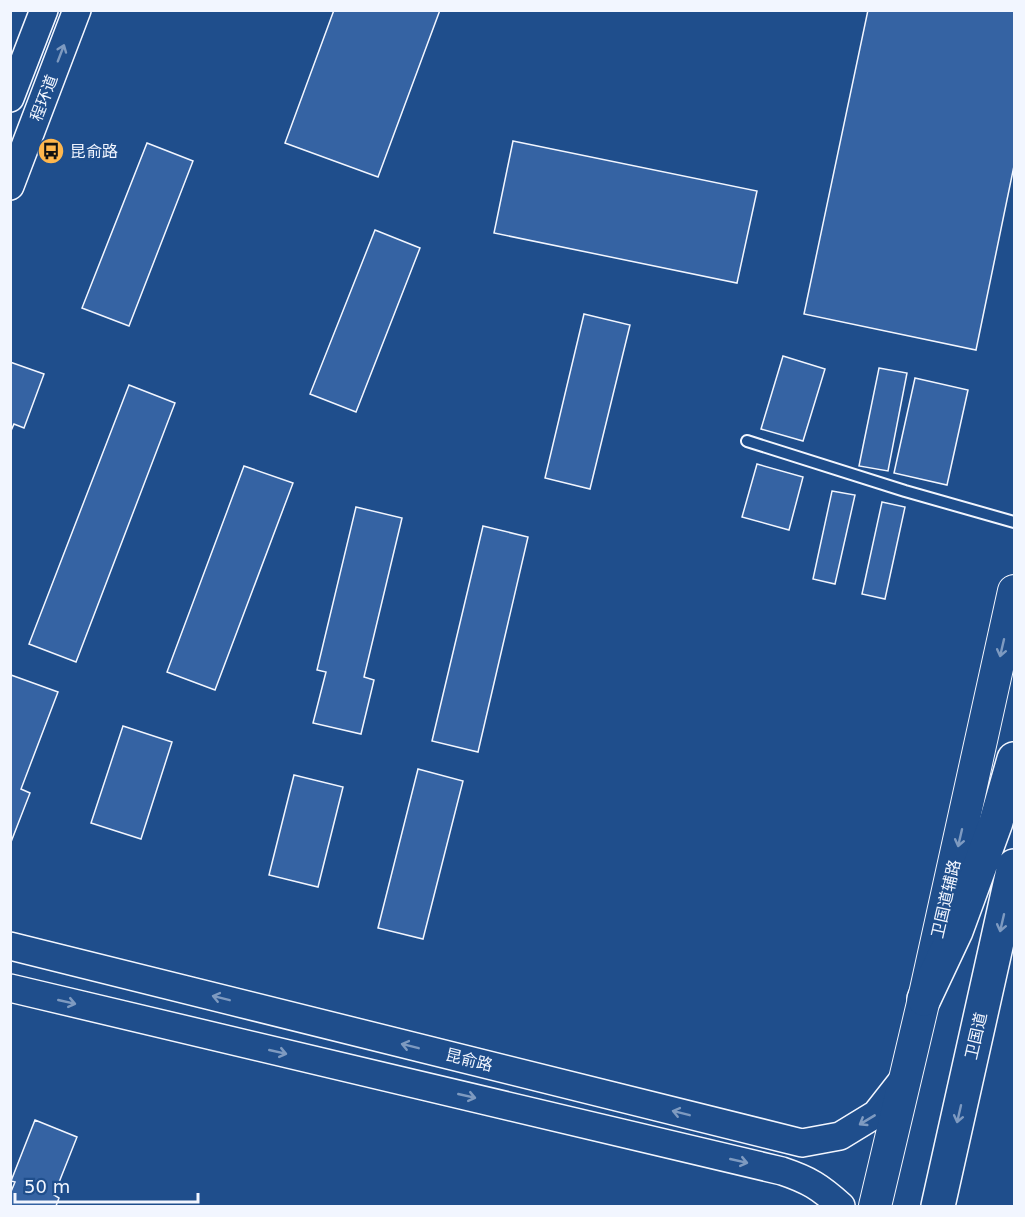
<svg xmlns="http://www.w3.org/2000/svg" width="1025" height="1217" font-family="'DejaVu Sans','Noto Sans SC',sans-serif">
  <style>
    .building { fill: #3563a3; stroke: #f2f6ff; stroke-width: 1.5 }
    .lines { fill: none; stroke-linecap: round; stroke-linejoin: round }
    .service-casing { stroke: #f2f6ff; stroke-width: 14 }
    .tertiary-casing { stroke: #f2f6ff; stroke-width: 30 }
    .secondary-casing { stroke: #f2f6ff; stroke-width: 34 }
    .trunk-casing { stroke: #f2f6ff; stroke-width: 36 }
    .service { stroke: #1f4e8c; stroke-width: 10 }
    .tertiary { stroke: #1f4e8c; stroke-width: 27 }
    .secondary { stroke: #1f4e8c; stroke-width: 32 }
    .trunk { stroke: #1f4e8c; stroke-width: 33 }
    .oneway { stroke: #7e9ac0 }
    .labels { text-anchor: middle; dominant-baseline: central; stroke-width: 4.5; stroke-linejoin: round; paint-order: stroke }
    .street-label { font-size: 16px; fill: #f2f6ff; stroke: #1f4e8c }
    .poi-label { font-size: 16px; fill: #f2f6ff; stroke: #1f4e8c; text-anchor: start }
  </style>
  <rect width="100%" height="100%" fill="#1f4e8c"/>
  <path class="building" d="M334,10H440L378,177L285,143Z
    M868,10H1014V166L976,350L804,314Z
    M513,141L757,191L737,283L494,233Z
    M147,143L193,161L129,326L82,308Z
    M375,230L420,248L356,412L310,394Z
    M584,314L630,325L590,489L545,478Z
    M783,356L825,369L803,441L761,429Z
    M10,362L44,374L24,428L14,424L10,433Z
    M879,368L907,373L888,471L859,466Z
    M915,378L968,390L947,485L894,473Z
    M129,385L175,403L76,662L29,644Z
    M757,464L803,477L789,530L742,517Z
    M244,466L293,483L215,690L167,672Z
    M832,491L855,495L835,584L813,579Z
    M882,502L905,507L885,599L862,594Z
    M356,507L402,518L364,677L374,680L361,734L313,723L326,672L317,670Z
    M483,526L528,537L478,752L432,741Z
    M11,675L58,692L21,789L30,793L11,842Z
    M123,726L172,742L141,839L91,823Z
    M418,769L463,781L423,939L378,928Z
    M294,775L343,787L318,887L269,875Z
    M35,1120L77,1137L54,1195L59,1198L56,1206H10V1194L15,1182L11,1181Z"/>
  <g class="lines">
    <defs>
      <path id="service" d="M747,441L905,491L1014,522"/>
      <path id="tertiary" d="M10,98L44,10
        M10,186L77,10
        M10,946L802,1143L840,1136L876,1114L905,1077
        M10,988L782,1171C809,1180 820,1187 841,1206"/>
      <path id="secondary" d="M875,1206L924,999L1014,591"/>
      <path id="trunk" d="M924,999L956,931L996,822L1014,759
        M938,1206L1014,866"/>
    </defs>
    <use href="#service" class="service-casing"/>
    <use href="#tertiary" class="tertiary-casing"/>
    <use href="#secondary" class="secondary-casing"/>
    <use href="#trunk" class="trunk-casing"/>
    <use href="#service" class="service"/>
    <use href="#tertiary" class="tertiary"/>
    <use href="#secondary" class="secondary"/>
    <use href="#trunk" class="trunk"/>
  </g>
  <defs><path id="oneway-shaft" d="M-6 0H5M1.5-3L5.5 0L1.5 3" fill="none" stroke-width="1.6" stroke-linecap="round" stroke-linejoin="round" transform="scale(1.5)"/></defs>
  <g class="oneway">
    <use href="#oneway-shaft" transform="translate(61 53) rotate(-69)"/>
    <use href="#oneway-shaft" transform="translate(1002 648) rotate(103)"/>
    <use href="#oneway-shaft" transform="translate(960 838) rotate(103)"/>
    <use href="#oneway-shaft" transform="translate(1002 923) rotate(103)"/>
    <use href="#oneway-shaft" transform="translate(221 998) rotate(-166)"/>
    <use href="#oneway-shaft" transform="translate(67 1002) rotate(13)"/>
    <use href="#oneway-shaft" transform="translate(410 1046) rotate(-166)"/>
    <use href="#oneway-shaft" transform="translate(278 1052) rotate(13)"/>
    <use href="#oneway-shaft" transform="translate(467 1096) rotate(13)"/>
    <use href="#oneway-shaft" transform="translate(681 1113) rotate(-166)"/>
    <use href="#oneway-shaft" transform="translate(959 1114) rotate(103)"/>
    <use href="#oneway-shaft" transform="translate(867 1120) rotate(149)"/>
    <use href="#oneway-shaft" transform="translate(739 1161) rotate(13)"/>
  </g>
  <defs>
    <symbol id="bus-disc" viewBox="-11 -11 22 22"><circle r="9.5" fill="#ffb74d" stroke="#1f4e8c"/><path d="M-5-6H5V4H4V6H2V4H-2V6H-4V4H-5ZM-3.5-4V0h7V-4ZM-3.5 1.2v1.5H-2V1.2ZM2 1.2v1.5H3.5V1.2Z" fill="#111"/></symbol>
  </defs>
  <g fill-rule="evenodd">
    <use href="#bus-disc" x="36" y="136" width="30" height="30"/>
  </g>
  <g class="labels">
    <g class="street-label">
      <text transform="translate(44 98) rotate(-69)">程环道</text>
      <text transform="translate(946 899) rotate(-77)">卫国道辅路</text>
      <text transform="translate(976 1036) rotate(-77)">卫国道</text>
      <text transform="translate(469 1060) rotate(14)">昆俞路</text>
    </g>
    <g class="poi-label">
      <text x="70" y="151">昆俞路</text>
    </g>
  </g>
  <rect width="1025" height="1217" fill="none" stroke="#f2f6ff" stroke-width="24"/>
  <path d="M15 1193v9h183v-9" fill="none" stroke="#f2f6ff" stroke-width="3"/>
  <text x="24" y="1193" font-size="18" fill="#f2f6ff" stroke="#1f4e8c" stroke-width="4.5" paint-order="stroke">50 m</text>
</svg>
